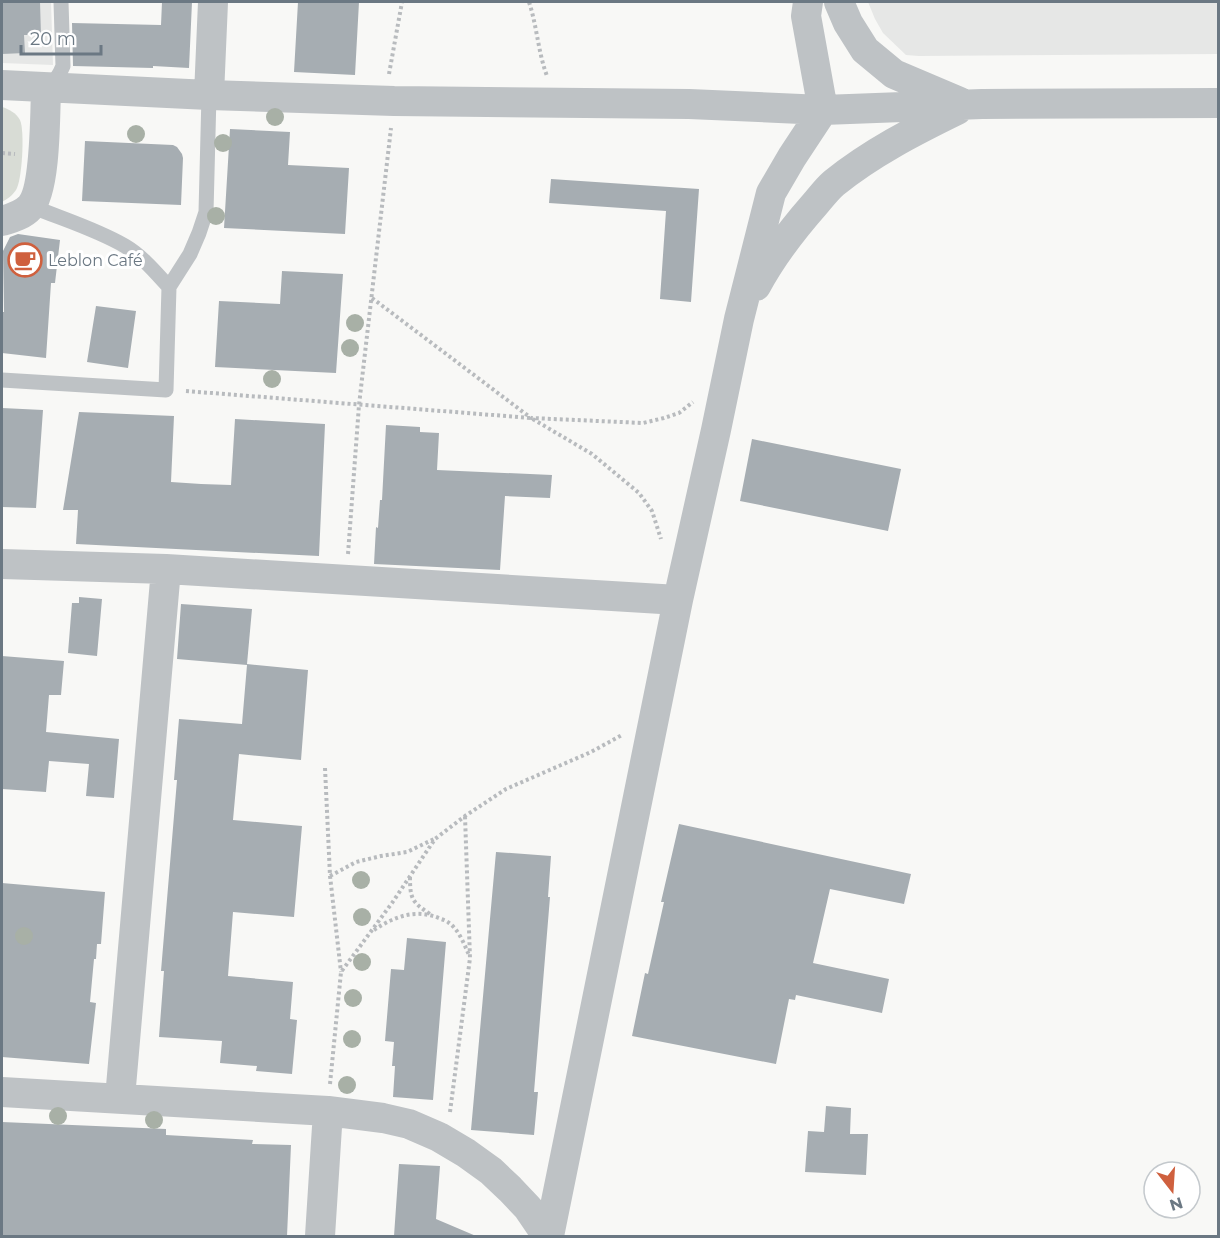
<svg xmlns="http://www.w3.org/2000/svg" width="1220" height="1238" font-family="Montserrat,sans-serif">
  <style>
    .built { fill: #e6e7e6 }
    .green { fill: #d8dcd5 }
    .building { fill: #a6adb2 }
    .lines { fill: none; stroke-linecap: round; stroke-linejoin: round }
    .path { stroke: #b8bbbe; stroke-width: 4; stroke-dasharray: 3 3; stroke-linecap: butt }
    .service { stroke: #bec2c5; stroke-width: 15 }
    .minor { stroke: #bec2c5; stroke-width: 30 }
    .tree { fill: #a8b0a6 }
    .labels { text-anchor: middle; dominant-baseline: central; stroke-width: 6; stroke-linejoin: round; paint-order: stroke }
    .poi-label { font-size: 16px; fill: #6b7883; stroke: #fff; text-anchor: start }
  </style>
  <rect width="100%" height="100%" fill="#f8f8f6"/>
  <path class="built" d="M2,2H51L53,65L2,63Z
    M868,2H1218V54L919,56L906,55L883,33L875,19Z"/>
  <path class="green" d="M2,107C9,109 16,113 20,120C25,131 22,181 16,190C12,196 7,199 2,202Z"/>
  <path class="building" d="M2,2H40L41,35H24L25,53L2,54Z
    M162,2H192L189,68L153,66V68L73,66L72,23L161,25Z
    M298,2H359L355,75L294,72Z
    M230,129L290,132L288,165L349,168L345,234L224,228Z
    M85,141L173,145L177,147L182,154L183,158L181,205L82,201Z
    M551,179L699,189L691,302L660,299L666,211L549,203Z
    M18,234L60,240L55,283H51L46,358L2,353V312H4L3,251L10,237Z
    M282,271L343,274L336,373L215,367L219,301L280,304Z
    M96,306L136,311L128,368L87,362Z
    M2,408L43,410L36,508L2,507Z
    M79,412L174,416L171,482L201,484L231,485L235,419L325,424L319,556L76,544L78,510H63Z
    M386,425L420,427V432L439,433L437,470L552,475L550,498L505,496L500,570L374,564L376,527L378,528L380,500H382Z
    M752,439L901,469L888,531L740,501Z
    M79,597L102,599L97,656L68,653L72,603H79Z
    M181,604L252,609L247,664L308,670L301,760L239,754L233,820L302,826L294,917L233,912L228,976L293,982L290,1019L297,1020L292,1074L256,1071L257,1066L220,1063L222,1041L159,1037L164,971H161L177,780H174L179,719L242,724L247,665L177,659Z
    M2,656L64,661L61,695H49L46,732L119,739L114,798L86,796L89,764L49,761L46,792L2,789Z
    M679,824L911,874L904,904L830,889L813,963L889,979L882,1013L796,995L795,1000L789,999L776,1064L632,1036L645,973L648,974L664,902H661Z
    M496,852L551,856L548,897H550L534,1092H538L534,1135L471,1130Z
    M2,883L105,892L101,944H97L96,959H94L90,1002L96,1003L89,1064L2,1057Z
    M407,938L446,942L433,1100L393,1097L395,1066H392L394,1042L385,1041L391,969L404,970Z
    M826,1106L851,1108L850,1134H868L866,1175L805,1172L808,1131L824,1132Z
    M2,1122L166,1129V1135L253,1140L252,1144L291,1145L287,1236H2Z
    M399,1164L440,1166L436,1219L476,1236H394Z"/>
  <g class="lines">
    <path class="path" d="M529,2C537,26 538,52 547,76
      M389,74L402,2
      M2,153L15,154
      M372,298L531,418L643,423L664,418L679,413L693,402
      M186,391L531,418L592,454L639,493L652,511L661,539
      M348,554L359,405L391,128
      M325,768L330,876L341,972
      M330,876L356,862L381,856L407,852L434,839
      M410,877C410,899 412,902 430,914
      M374,930C395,916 417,908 441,919C444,920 447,921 449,923C459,930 464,944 469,955
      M330,1084L341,972L392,903L435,839L465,816L506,789L591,752L622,735
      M450,1112L470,958L465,816"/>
    <path class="service" d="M46,88C55,82 59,76 63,66L61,2
      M169,287L190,254L199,233L206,212L209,95
      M2,380L166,390L169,287C156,273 142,256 125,246C96,229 62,219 31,206"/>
    <path class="minor" d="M839,2L848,23L865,50L894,74L960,102
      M2,85L209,95L213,2
      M209,95L394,101L689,104L823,110L982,104L1218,103
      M2,221C12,218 23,215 30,207C46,190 45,113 46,88
      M756,286C772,256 793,229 815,204C821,197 827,189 834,183C871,153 914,131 957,110
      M2,564L166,569L120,1098
      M166,569L678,600
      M2,1092L328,1111L383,1118L409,1124L439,1137L466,1153L491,1171L510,1189L528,1208L547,1236
      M320,1236L328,1111
      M549,1236L678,600L716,430L739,319L771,193L792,157L823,110L806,16L808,2"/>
  </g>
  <g class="tree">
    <circle cx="275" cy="117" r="9"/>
    <circle cx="136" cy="134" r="9"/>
    <circle cx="223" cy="143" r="9"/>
    <circle cx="216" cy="216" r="9"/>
    <circle cx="355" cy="323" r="9"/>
    <circle cx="350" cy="348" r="9"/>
    <circle cx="272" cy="379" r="9"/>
    <circle cx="361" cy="880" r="9"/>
    <circle cx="362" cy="917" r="9"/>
    <circle cx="24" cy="936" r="9"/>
    <circle cx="362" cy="962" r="9"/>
    <circle cx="353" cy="998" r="9"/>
    <circle cx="352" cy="1039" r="9"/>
    <circle cx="347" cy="1085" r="9"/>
    <circle cx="58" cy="1116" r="9"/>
    <circle cx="154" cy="1120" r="9"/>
  </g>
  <defs>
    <symbol id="cafe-ring" viewBox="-11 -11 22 22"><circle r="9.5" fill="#fff" stroke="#cf603e" stroke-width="1.5"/><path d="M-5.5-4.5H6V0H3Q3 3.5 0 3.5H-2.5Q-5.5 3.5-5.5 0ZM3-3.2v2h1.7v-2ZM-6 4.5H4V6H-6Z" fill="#cf603e"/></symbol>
  </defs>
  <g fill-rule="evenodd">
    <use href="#cafe-ring" x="6" y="241" width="38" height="38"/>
  </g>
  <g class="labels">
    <g class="poi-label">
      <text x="48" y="260">Leblon Café</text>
    </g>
  </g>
  <rect width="1220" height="1238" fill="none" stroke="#6b7883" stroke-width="6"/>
  <g transform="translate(1172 1190) rotate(163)"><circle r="28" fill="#ffffff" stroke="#c4c9cd" stroke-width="1.5"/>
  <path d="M0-4.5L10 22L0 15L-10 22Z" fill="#cf603e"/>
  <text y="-9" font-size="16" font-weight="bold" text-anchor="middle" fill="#6b7883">N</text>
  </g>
  <path d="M21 45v9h80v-9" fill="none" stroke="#6b7883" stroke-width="3"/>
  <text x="30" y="45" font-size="18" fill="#6b7883" stroke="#ffffff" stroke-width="4.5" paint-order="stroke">20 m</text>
</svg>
